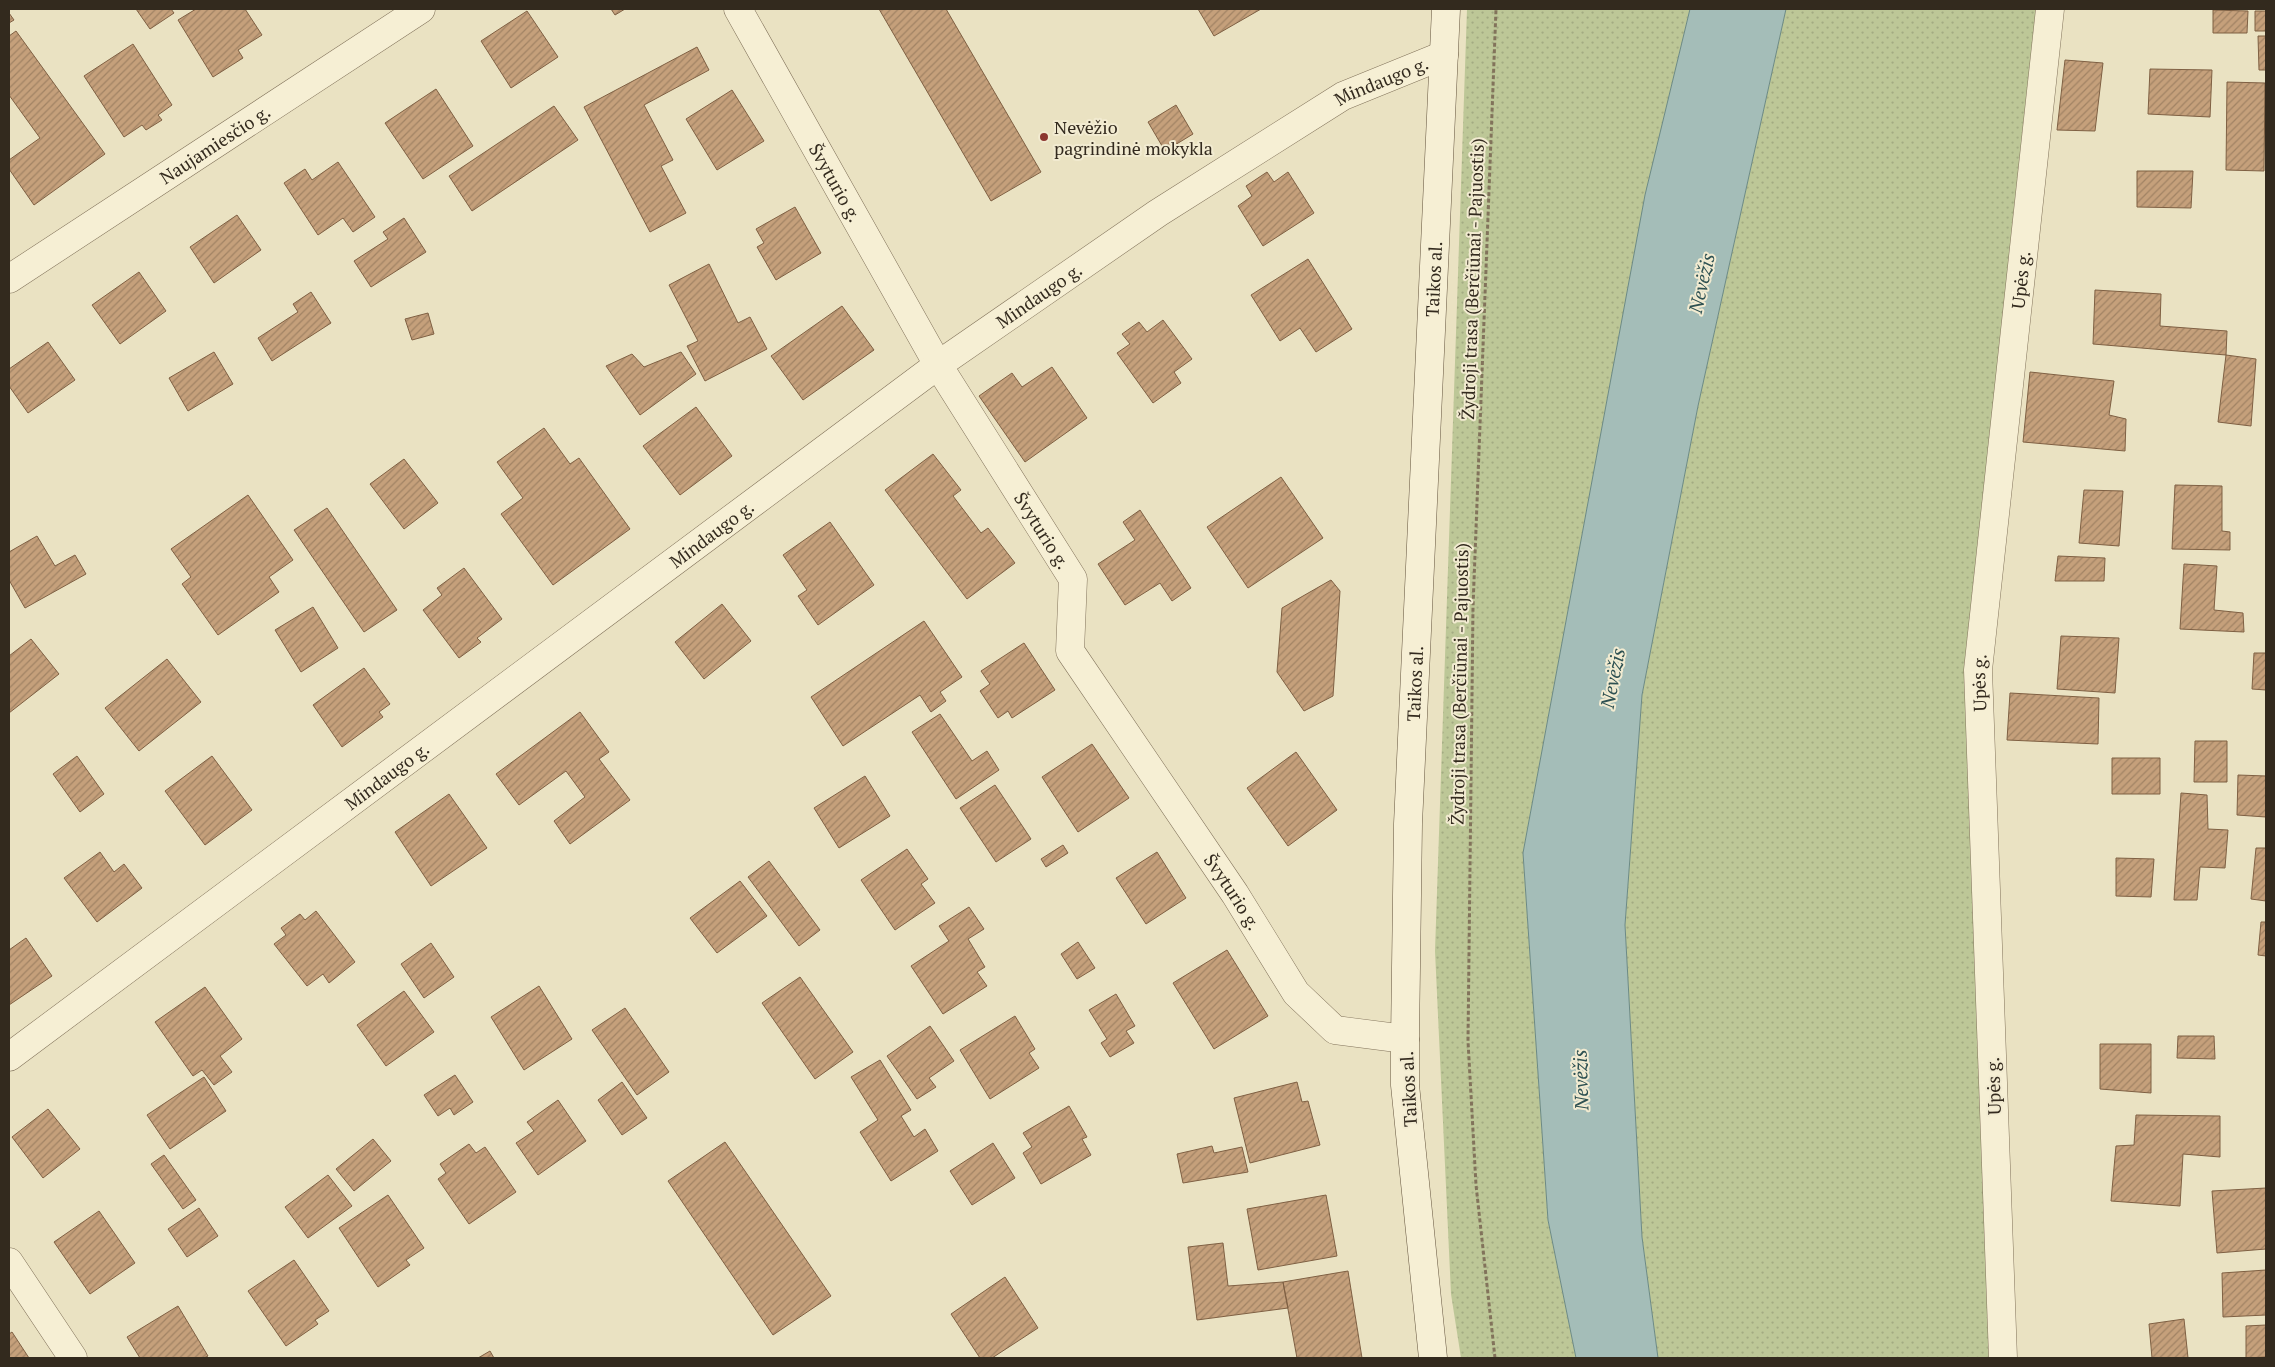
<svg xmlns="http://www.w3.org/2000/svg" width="2275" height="1367" font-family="'PT Serif',serif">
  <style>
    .grass { fill: url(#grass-dots) }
    .water { fill: #a4bdb8; stroke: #6c8a85 }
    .building { fill: url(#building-hatch); stroke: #7f6043 }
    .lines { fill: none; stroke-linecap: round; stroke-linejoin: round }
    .minor-casing { stroke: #82735b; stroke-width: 29 }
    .secondary-casing { stroke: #64543e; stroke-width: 29 }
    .path { stroke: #82735b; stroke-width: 3; stroke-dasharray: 4 2.5; stroke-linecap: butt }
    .minor { stroke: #f6efd4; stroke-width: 28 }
    .secondary { stroke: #f6efd4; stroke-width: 28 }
    .poi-dot { fill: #8c3730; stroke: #f2ebd1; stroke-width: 2 }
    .labels { text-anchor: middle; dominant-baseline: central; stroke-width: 4; stroke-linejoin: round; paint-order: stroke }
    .street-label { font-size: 18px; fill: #332a1e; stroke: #f2ebd1 }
    .poi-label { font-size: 18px; fill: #332a1e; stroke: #f2ebd1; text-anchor: start }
    .water-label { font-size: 19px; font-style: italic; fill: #2e5152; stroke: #f2ebd1 }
  </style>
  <defs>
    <pattern id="grass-dots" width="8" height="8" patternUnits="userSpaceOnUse" patternTransform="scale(1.25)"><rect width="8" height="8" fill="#bdc797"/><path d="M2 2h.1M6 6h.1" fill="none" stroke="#a3ab82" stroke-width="1.8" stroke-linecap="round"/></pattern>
    <pattern id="building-hatch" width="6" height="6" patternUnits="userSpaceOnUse" patternTransform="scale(1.25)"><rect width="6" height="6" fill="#c5a07b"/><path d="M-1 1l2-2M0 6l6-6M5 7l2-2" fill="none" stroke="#a18364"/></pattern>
  </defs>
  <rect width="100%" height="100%" fill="#eae2c2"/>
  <path class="grass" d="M1467,9H1690L1645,196L1523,853L1548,1220L1576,1358H1461L1451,1294L1435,951Z
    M1786,9H2050L1978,670L2003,1358H1658L1642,1237L1625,925L1642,695L1698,406Z"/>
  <path class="water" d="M1690,9H1786L1698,406L1642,695L1625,925L1642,1237L1658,1358H1576L1548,1220L1523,853L1645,195Z"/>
  <path class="building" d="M136,9H171L174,13L150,29Z
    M196,9H245L262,35L238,50L243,58L213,77L178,20Z
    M611,9H625L615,15Z
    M879,9H946L1041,172L991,201Z
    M1198,9H1261L1214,36Z
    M2213,10L2248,11L2247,33H2213Z
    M527,11L558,57L511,88L481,41Z
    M2255,11H2266V31H2255Z
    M9,13L14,20L9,23Z
    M16,31L105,154L34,205L9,169V160L40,138L9,95V36Z
    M2258,36H2266V70H2259Z
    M133,44L172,105L158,115L162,120L146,130L142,125L124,137L84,76Z
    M697,47L709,70L644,105L673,160L661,166L686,213L650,232L584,107Z
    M2065,60L2103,63L2095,131L2057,130Z
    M2150,69L2212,70L2210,117L2148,114Z
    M2227,82L2265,83L2264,171L2226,170Z
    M436,89L473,146L423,179L385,123Z
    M732,90L764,141L717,170L686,119Z
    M1176,105L1193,134L1165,151L1148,122Z
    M554,106L578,140L472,211L449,176Z
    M338,162L375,217L353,232L343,218L318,235L284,183L305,169L312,180Z
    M2137,171H2193L2191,208L2137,207Z
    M1267,172L1274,182L1288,172L1314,213L1263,246L1238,206L1252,196L1246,186Z
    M795,207L821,253L776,280L757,247L764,243L756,229Z
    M237,215L261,250L214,283L190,247Z
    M404,218L426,252L371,287L354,261L388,239L383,232Z
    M1308,259L1352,329L1316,352L1300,328L1280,341L1251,295Z
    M709,264L738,323L750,317L767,349L705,381L687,346L698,341L669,285Z
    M139,272L166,311L120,344L92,305Z
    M2095,290L2161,294L2160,326L2227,331L2226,355L2093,344Z
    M311,292L331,323L272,361L258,338L298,312L293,304Z
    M842,306L874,350L803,400L771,356Z
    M428,313L434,334L412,340L405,319Z
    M1163,320L1192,359L1174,372L1181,383L1153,403L1117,353L1130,344L1122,334L1139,322L1147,332Z
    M48,342L75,380L28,413L9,386V369Z
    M214,352L233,384L188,411L169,378Z
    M681,352L696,374L640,415L606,366L632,354L644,367Z
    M2226,355L2256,359L2251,426L2218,422Z
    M1052,367L1087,418L1025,462L979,396L1012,373L1022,387Z
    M2030,372L2114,381L2109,415L2126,419L2125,451L2023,442Z
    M696,407L732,456L680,495L643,446Z
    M544,428L570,464L579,458L630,529L553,585L501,514L523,498L497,462Z
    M933,454L961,490L953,496L981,533L988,528L1015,563L967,599L885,490Z
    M404,459L438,503L404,529L370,484Z
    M1281,477L1323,538L1248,588L1207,527Z
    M2175,485L2222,486V531L2230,532V550L2172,549Z
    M2084,490L2123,491L2119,546L2079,543Z
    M248,495L293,560L269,577L279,592L218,635L182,584L191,577L171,549Z
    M327,508L397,610L364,632L294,530Z
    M1140,510L1191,588L1172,601L1160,583L1125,605L1098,564L1135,540L1123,522Z
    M830,522L874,585L818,625L798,596L807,590L783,555Z
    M37,536L55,566L75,555L86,574L25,608L9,580V552Z
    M2058,556L2105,558L2104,581H2055Z
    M2184,564L2217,566L2214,610L2243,613L2244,632L2180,629Z
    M464,568L502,619L477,638L481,642L459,658L423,610L442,595L437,588Z
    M1331,580L1340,591L1333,696L1304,711L1277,672L1282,608Z
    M722,604L751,641L704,679L675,642Z
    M313,607L338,648L301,672L275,630Z
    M924,621L962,677L940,692L946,701L931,712L920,695L843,746L811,697Z
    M2061,636L2119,638L2115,693L2057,689Z
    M31,639L59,674L9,713V656Z
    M1024,643L1055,690L1012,718L1008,711L998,718L980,691L990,684L981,671Z
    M2254,653H2266V690L2252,689Z
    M167,659L201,702L139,751L105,708Z
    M364,668L390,704L379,712L383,717L342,747L313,705Z
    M2010,693L2099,698L2098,744L2007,740Z
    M580,712L609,752L599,759L630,800L570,844L554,821L585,797L566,771L519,805L496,774Z
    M940,714L972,761L987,751L999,770L956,799L912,732Z
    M2195,741H2227V782H2194Z
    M1092,744L1129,798L1078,832L1042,777Z
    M1296,752L1337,810L1288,846L1247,788Z
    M77,756L104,794L80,812L53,774Z
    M212,756L252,810L205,845L165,791Z
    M2112,758H2160V794H2112Z
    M2238,775L2266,776V817L2237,815Z
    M865,776L890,816L839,848L814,808Z
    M995,785L1031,839L996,862L960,808Z
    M2181,793L2207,795L2208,829L2228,830L2225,868L2200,867L2197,900H2174Z
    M449,794L487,848L431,886L395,832Z
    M1063,845L1068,853L1046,867L1041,859Z
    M2256,848H2266V901L2251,899Z
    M907,849L928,879L921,884L935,903L895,930L861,880Z
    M100,852L114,872L124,864L142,888L97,922L64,878Z
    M1157,852L1186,898L1146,924L1116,878Z
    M2116,858L2154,859L2151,897L2116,896Z
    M769,861L820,930L799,946L748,877Z
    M740,881L767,916L717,953L690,918Z
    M969,907L984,929L968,939L985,967L977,972L987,986L943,1014L911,966L949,941L939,926Z
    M316,911L355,962L329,983L323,974L307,986L274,944L286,935L281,928L300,914L305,920Z
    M2261,922H2266V956L2258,955Z
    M26,938L52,976L9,1005V950Z
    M1078,942L1095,968L1077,979L1061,954Z
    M431,943L454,977L424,998L401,964Z
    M1227,950L1268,1016L1214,1049L1173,983Z
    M800,977L853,1052L815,1079L762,1003Z
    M539,986L572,1039L524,1070L491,1017Z
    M205,987L242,1039L220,1056L232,1072L214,1085L202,1070L193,1076L155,1022Z
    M404,991L434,1032L386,1066L357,1025Z
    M1116,994L1135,1026L1126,1031L1134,1043L1110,1057L1101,1043L1107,1039L1089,1010Z
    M625,1008L669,1072L637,1095L592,1030Z
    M1015,1016L1035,1049L1029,1053L1039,1068L990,1099L960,1050Z
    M930,1026L954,1061L929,1078L936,1087L917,1099L887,1056Z
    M2178,1036H2214L2215,1059L2177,1058Z
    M2100,1044H2151V1093L2100,1089Z
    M880,1060L911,1110L901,1116L914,1137L925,1129L938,1151L891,1181L860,1132L878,1120L851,1077Z
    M455,1075L473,1102L454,1115L450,1108L438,1116L424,1095Z
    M204,1077L226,1111L170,1149L147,1115Z
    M622,1082L647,1118L622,1135L598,1100Z
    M1297,1082L1302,1102L1308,1101L1320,1145L1250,1163L1234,1098Z
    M558,1100L586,1141L538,1175L516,1143L534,1131L527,1122Z
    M1069,1106L1087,1137L1082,1139L1091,1155L1041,1184L1023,1153L1032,1147L1023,1133Z
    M48,1109L80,1149L43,1178L12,1137Z
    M2136,1115L2220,1116V1157L2183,1154L2180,1206L2111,1201L2116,1146L2134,1145Z
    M373,1139L391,1161L354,1191L336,1169Z
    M725,1142L831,1296L773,1335L668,1181Z
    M993,1143L1015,1178L972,1205L950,1171Z
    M469,1144L476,1153L485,1147L516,1192L469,1224L438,1179L446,1173L440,1164Z
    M1212,1146L1214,1153L1242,1147L1248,1172L1183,1183L1177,1154Z
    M164,1155L196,1200L183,1209L151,1164Z
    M328,1175L352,1206L308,1238L285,1207Z
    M2266,1188V1249L2217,1253L2212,1191Z
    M388,1195L424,1248L406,1260L410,1265L378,1287L339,1228Z
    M1326,1195L1337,1256L1258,1270L1247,1209Z
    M199,1208L218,1236L187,1257L168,1229Z
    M99,1211L135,1263L90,1294L54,1242Z
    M1223,1243L1228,1286L1283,1282L1288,1308L1197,1320L1188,1247Z
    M294,1260L329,1311L315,1320L318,1324L286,1346L248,1291Z
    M2266,1270V1315L2223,1317L2222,1273Z
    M1348,1271L1362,1358H1297L1283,1282Z
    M1005,1277L1038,1328L992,1358H980L951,1314Z
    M178,1306L208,1356L204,1358H140L127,1337Z
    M2184,1319L2188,1358H2152L2149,1324Z
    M2266,1325V1357L2246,1358V1326Z
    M12,1332L29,1358H9V1334Z
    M490,1351L494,1358H478Z"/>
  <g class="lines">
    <defs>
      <g id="minor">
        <path id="s1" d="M738,9L938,365L1073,579L1070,651L1235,894L1296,993L1335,1030L1405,1039"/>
        <path id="s2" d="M9,279L421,9"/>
        <path id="s3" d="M9,1057L938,365L1158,213L1343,96L1444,55"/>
        <path d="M9,1262L73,1358"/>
        <path id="s4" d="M2003,1358L1978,670L2050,9"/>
      </g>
      <g id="secondary">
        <path id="s5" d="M1433,1358L1405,1085V1039L1408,824L1446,9"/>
      </g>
    </defs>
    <use href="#minor" class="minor-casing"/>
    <use href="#secondary" class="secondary-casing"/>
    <path class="path" d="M1495,1358L1476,1185L1468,1041L1473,607L1496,9"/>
    <use href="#minor" class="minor"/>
    <use href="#secondary" class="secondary"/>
  </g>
  <circle class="poi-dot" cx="1044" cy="137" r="5"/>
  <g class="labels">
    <g class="street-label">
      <text stroke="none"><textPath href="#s3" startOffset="1686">Mindaugo g.</textPath></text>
      <text stroke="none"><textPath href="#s2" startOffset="246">Naujamiesčio g.</textPath></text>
      <text stroke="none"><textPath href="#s1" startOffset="199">Švyturio g.</textPath></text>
      <text stroke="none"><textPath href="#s5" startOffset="1081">Taikos al.</textPath></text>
      <text transform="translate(1472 279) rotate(-88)">Žydroji trasa (Berčiūnai - Pajuostis)</text>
      <text stroke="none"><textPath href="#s4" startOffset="1081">Upės g.</textPath></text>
      <text stroke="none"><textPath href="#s3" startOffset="1281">Mindaugo g.</textPath></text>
      <text stroke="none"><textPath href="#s1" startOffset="604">Švyturio g.</textPath></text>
      <text stroke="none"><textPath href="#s3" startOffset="876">Mindaugo g.</textPath></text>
      <text stroke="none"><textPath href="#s4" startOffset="676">Upės g.</textPath></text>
      <text stroke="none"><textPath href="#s5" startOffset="676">Taikos al.</textPath></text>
      <text transform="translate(1459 684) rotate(-89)">Žydroji trasa (Berčiūnai - Pajuostis)</text>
      <text stroke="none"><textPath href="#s3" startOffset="471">Mindaugo g.</textPath></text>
      <text stroke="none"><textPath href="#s1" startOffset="1024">Švyturio g.</textPath></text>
      <text transform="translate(1993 1086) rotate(-92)">Upės g.</text>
      <text transform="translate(1408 1089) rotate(-93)">Taikos al.</text>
    </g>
    <g class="poi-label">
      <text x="1054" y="127">Nevėžio<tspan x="1054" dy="21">pagrindinė mokykla</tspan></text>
    </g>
    <g class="water-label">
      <text transform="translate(1701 283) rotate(-77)">Nevėžis</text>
      <text transform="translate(1612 678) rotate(-79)">Nevėžis</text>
      <text transform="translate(1580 1080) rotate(-92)">Nevėžis</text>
    </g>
  </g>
  <rect width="2275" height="1367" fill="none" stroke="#332a1e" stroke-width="20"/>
</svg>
